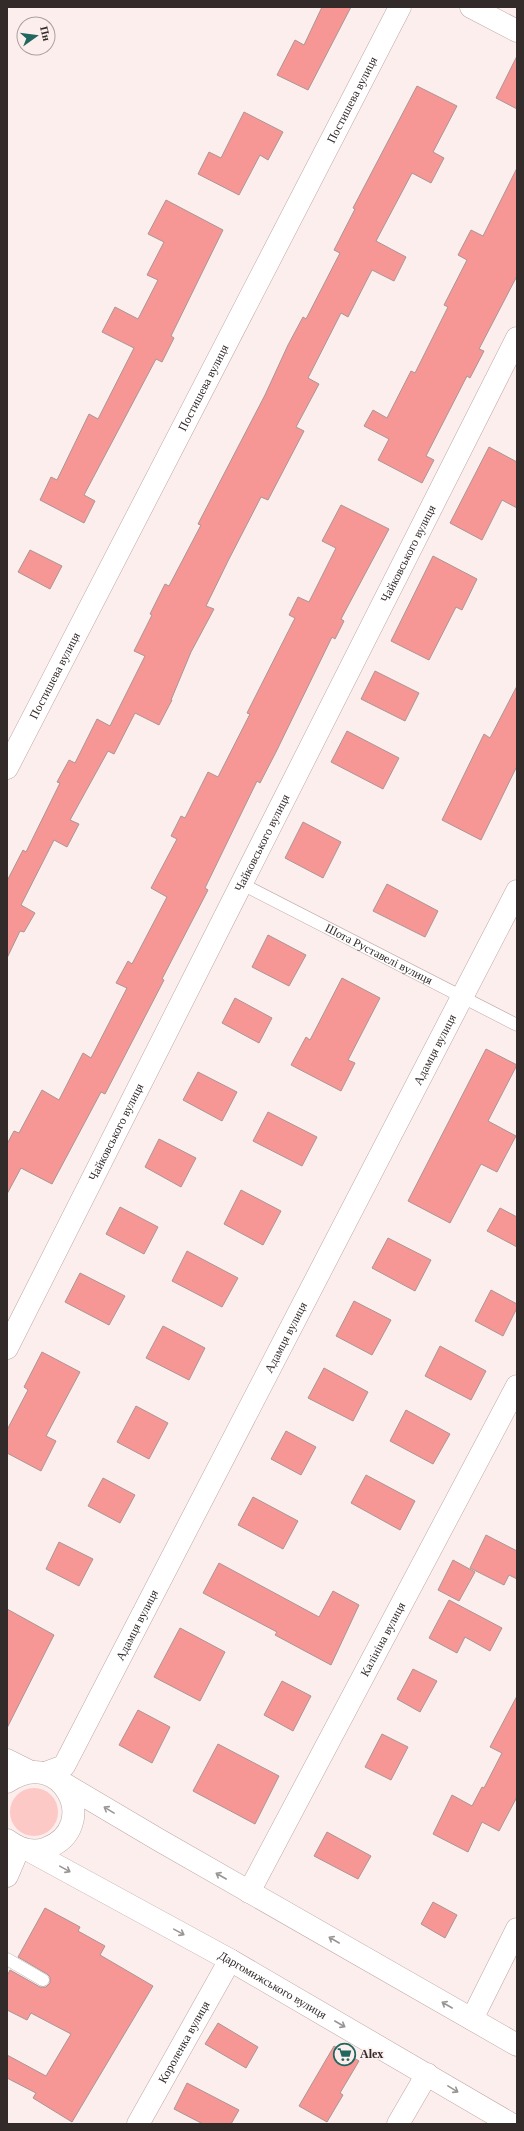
<svg xmlns="http://www.w3.org/2000/svg" width="524" height="2131" font-family="'Times New Roman',serif">
  <style>
    .green { fill: #fcc9c7 }
    .building { fill: #f69795; stroke: #ab9594 }
    .lines { fill: none; stroke-linecap: round; stroke-linejoin: round }
    .service-casing { stroke: #bea8a7; stroke-width: 13 }
    .minor-casing { stroke: #bea8a7; stroke-width: 23 }
    .tertiary-casing { stroke: #bea8a7; stroke-width: 23 }
    .service { stroke: #fff; stroke-width: 12 }
    .minor { stroke: #fff; stroke-width: 22 }
    .tertiary { stroke: #fff; stroke-width: 22 }
    .oneway { stroke: #999594 }
    .labels { text-anchor: middle; dominant-baseline: central; stroke-width: 3; stroke-linejoin: round; paint-order: stroke }
    .street-label { font-size: 12px; fill: #332b2a; stroke: #fceeed }
    .poi-label { font-size: 12px; font-weight: bold; fill: #332b2a; stroke: #fceeed; text-anchor: start }
  </style>
  <rect width="100%" height="100%" fill="#fceeed"/>
  <path class="green" d="M10 1812a24 24 0 1 1 48 0a24 24 0 1 1-48 0Z"/>
  <path class="building" d="M322,7H351L308,90L277,75L295,40L304,45Z
    M517,56V109L496,98Z
    M417,86L457,106L433,152L444,158L431,183L412,173L376,241L406,257L394,281L372,270L348,317L341,313L308,378L319,384L296,427L304,431L268,500L261,497L228,561L206,606L214,609L191,652L171,700H172L159,725L135,713L114,754L108,751L70,820L79,824L67,847L54,840L21,905L35,913L24,932L20,931L7,958V881L23,850L26,852L60,783L57,782L69,760L75,763L97,719L110,726L145,656L134,651L152,615L150,614L165,584L169,586L201,525L198,524L265,395L288,345L303,317L306,319L340,253L334,250L355,209L353,208Z
    M244,112L283,132L268,160L260,155L239,195L198,174L209,152L221,158Z
    M517,168V276L479,349L484,351L470,378L467,376L426,456L434,460L422,483L378,460L389,439L364,426L373,410L387,418L411,371L415,373L448,307L444,305L467,260L458,255L471,230L483,236Z
    M166,200L223,230L171,336L174,338L162,362L156,359L84,495L95,501L84,523L40,500L51,477L57,480L89,414L98,419L134,348L102,332L115,307L138,319L158,280L147,275L164,242L148,234Z
    M489,447L517,462V508L502,500L482,540L450,523Z
    M341,505L389,529L341,619L344,621L335,639L332,637L276,752L260,783L257,781L205,888L208,890L162,979L164,980L105,1094L101,1092L52,1184L21,1168L7,1194V1144L14,1131L19,1133L42,1090L59,1100L83,1053L91,1058L127,988L116,983L128,961L132,964L167,897L151,888L177,839L171,836L181,816L185,818L208,772L218,777L250,714L247,713L295,618L289,615L298,597L309,602L336,548L322,541Z
    M30,550L62,566L50,589L18,572Z
    M433,556L477,579L462,610L456,607L429,660L391,641Z
    M375,671L419,693L405,721L361,699Z
    M517,686V766L481,840L442,820L484,734L490,738Z
    M347,731L399,758L383,789L331,762Z
    M303,822L341,842L323,878L285,858Z
    M387,884L438,911L425,937L373,911Z
    M268,935L306,955L289,986L252,967Z
    M342,978L380,998L348,1060L355,1063L341,1091L291,1065L306,1037L310,1040Z
    M235,998L272,1018L259,1043L222,1023Z
    M486,1049L517,1065L488,1121L516,1136L497,1172L481,1164L450,1223L408,1201Z
    M198,1072L237,1092L222,1121L183,1100Z
    M268,1112L317,1137L302,1166L253,1141Z
    M159,1139L196,1158L181,1187L145,1167Z
    M241,1190L281,1211L263,1245L224,1224Z
    M120,1207L158,1227L144,1254L106,1234Z
    M500,1208L517,1217V1247L487,1231Z
    M388,1238L431,1260L415,1291L372,1268Z
    M187,1251L238,1278L222,1307L172,1281Z
    M80,1273L125,1296L109,1325L65,1302Z
    M491,1290L517,1304V1308L503,1336L475,1321Z
    M354,1301L391,1320L372,1355L336,1336Z
    M163,1326L205,1348L189,1380L146,1358Z
    M440,1346L486,1371L471,1400L425,1376Z
    M42,1352L80,1372L46,1436L56,1441L41,1471L7,1453V1430L28,1390L24,1387Z
    M324,1368L368,1392L353,1421L308,1398Z
    M136,1406L168,1423L149,1459L117,1442Z
    M406,1410L450,1434L433,1464L390,1441Z
    M286,1431L316,1447L301,1475L271,1459Z
    M366,1475L415,1501L400,1530L351,1503Z
    M103,1478L135,1495L120,1523L88,1506Z
    M253,1497L298,1521L283,1549L238,1525Z
    M486,1535L517,1551V1579L509,1575L504,1585L470,1568Z
    M59,1542L93,1559L79,1586L46,1569Z
    M453,1560L475,1572L459,1601L438,1590Z
    M219,1563L319,1617L333,1591L359,1605L331,1665L275,1635L277,1632L203,1593Z
    M449,1600L502,1628L490,1651L465,1637L457,1653L429,1638Z
    M7,1609L54,1635L7,1728Z
    M180,1628L225,1652L200,1701L154,1677Z
    M413,1669L437,1681L420,1712L397,1699Z
    M282,1681L311,1696L293,1731L264,1715Z
    M517,1696V1797L499,1831L482,1822L468,1852L433,1834L452,1795L472,1806L482,1787L484,1788L502,1753L490,1747Z
    M138,1710L170,1727L152,1763L119,1745Z
    M382,1734L408,1747L391,1780L365,1767Z
    M218,1744L279,1776L255,1824L193,1791Z
    M327,1832L371,1856L358,1879L314,1856Z
    M433,1902L457,1915L445,1938L421,1924Z
    M45,1908L80,1927L78,1931L105,1946L100,1955L153,1986L72,2122L33,2098L36,2093L7,2078V2055L46,2076L71,2034L31,2013L27,2020L7,2010V1976L10,1970L40,1987H46L50,1983V1977L47,1974L18,1957Z
    M218,2023L258,2047L246,2068L205,2044Z
    M334,2046L359,2061L340,2093L343,2095L327,2122L299,2106Z
    M187,2083L239,2110L231,2124H203L174,2109Z"/>
  <g class="lines">
    <defs>
      <g id="service">
        <path id="s1" d="M240,883L517,1025"/>
        <path d="M7,1959L43,1980"/>
      </g>
      <g id="minor">
        <path d="M471,7L517,31"/>
        <path id="s2" d="M7,768L400,7"/>
        <path id="s3" d="M7,1348L517,338"/>
        <path d="M7,1876L19,1848"/>
        <path id="s4" d="M249,1892L517,1386"/>
        <path d="M472,2019L517,1929"/>
        <path id="s5" d="M138,2124L230,1960"/>
        <path d="M398,2124L427,2074"/>
      </g>
      <g id="tertiary">
        <path d="M7,1760L29,1771"/>
        <path id="s6" d="M45,1773L64,1766L517,891"/>
        <path d="M7,1782C62,1744 102,1827 47,1848C33,1854 19,1849 7,1840"/>
        <path d="M61,1782L159,1840L517,2045"/>
        <path id="s7" d="M30,1851L230,1960L511,2124"/>
      </g>
    </defs>
    <use href="#service" class="service-casing"/>
    <use href="#minor" class="minor-casing"/>
    <use href="#tertiary" class="tertiary-casing"/>
    <use href="#service" class="service"/>
    <use href="#minor" class="minor"/>
    <use href="#tertiary" class="tertiary"/>
  </g>
  <defs><path id="oneway-shaft" d="M-6 0H5M1.5-3L5.5 0L1.5 3" fill="none" stroke-width="1.6" stroke-linecap="round" stroke-linejoin="round"/></defs>
  <g class="oneway">
    <use href="#oneway-shaft" transform="translate(109 1810) rotate(-149)"/>
    <use href="#oneway-shaft" transform="translate(65 1869) rotate(29)"/>
    <use href="#oneway-shaft" transform="translate(221 1876) rotate(-150)"/>
    <use href="#oneway-shaft" transform="translate(179 1932) rotate(29)"/>
    <use href="#oneway-shaft" transform="translate(334 1940) rotate(-150)"/>
    <use href="#oneway-shaft" transform="translate(447 2005) rotate(-150)"/>
    <use href="#oneway-shaft" transform="translate(340 2024) rotate(30)"/>
    <use href="#oneway-shaft" transform="translate(453 2089) rotate(31)"/>
  </g>
  <defs>
    <symbol id="supermarket-ring" viewBox="-11 -11 22 22"><circle r="9.5" fill="#fceeed" stroke="#20685f" stroke-width="1.5"/><path d="M-6-5.5h2.5l.6 2H6L4.5 2H-2.5L-4.4-4H-6ZM-1.5 3.2a1.3 1.3 0 1 0 .1 0ZM3 3.2a1.3 1.3 0 1 0 .1 0Z" fill="#20685f"/></symbol>
  </defs>
  <g fill-rule="evenodd">
    <use href="#supermarket-ring" x="332" y="2042" width="25" height="25"/>
  </g>
  <g class="labels">
    <g class="street-label">
      <text stroke="none"><textPath href="#s2" startOffset="752">Постишева вулиця</textPath></text>
      <text stroke="none"><textPath href="#s2" startOffset="428">Постишева вулиця</textPath></text>
      <text stroke="none"><textPath href="#s3" startOffset="890">Чайковського вулиця</textPath></text>
      <text stroke="none"><textPath href="#s2" startOffset="104">Постишева вулиця</textPath></text>
      <text stroke="none"><textPath href="#s3" startOffset="566">Чайковського вулиця</textPath></text>
      <text stroke="none"><textPath href="#s1" startOffset="156">Шота Руставелі вулиця</textPath></text>
      <text stroke="none"><textPath href="#s6" startOffset="827">Адамця вулиця</textPath></text>
      <text stroke="none"><textPath href="#s3" startOffset="242">Чайковського вулиця</textPath></text>
      <text stroke="none"><textPath href="#s6" startOffset="503">Адамця вулиця</textPath></text>
      <text stroke="none"><textPath href="#s6" startOffset="179">Адамця вулиця</textPath></text>
      <text stroke="none"><textPath href="#s4" startOffset="286">Калініна вулиця</textPath></text>
      <text stroke="none"><textPath href="#s7" startOffset="277">Даргомижського вулиця</textPath></text>
      <text stroke="none"><textPath href="#s5" startOffset="94">Короленка вулиця</textPath></text>
    </g>
    <g class="poi-label">
      <text x="360" y="2054">Alex</text>
    </g>
  </g>
  <rect width="524" height="2131" fill="none" stroke="#332b2a" stroke-width="16"/>
  <g transform="translate(36 36) rotate(76)"><circle r="19" fill="#fceeed" stroke="#aca09f"/>
  <path d="M0-3L7 15L0 10L-7 15Z" fill="#20685f"/>
  <text y="-6" font-size="11" font-weight="bold" text-anchor="middle" fill="#332b2a">Пн</text>
  </g>
</svg>
